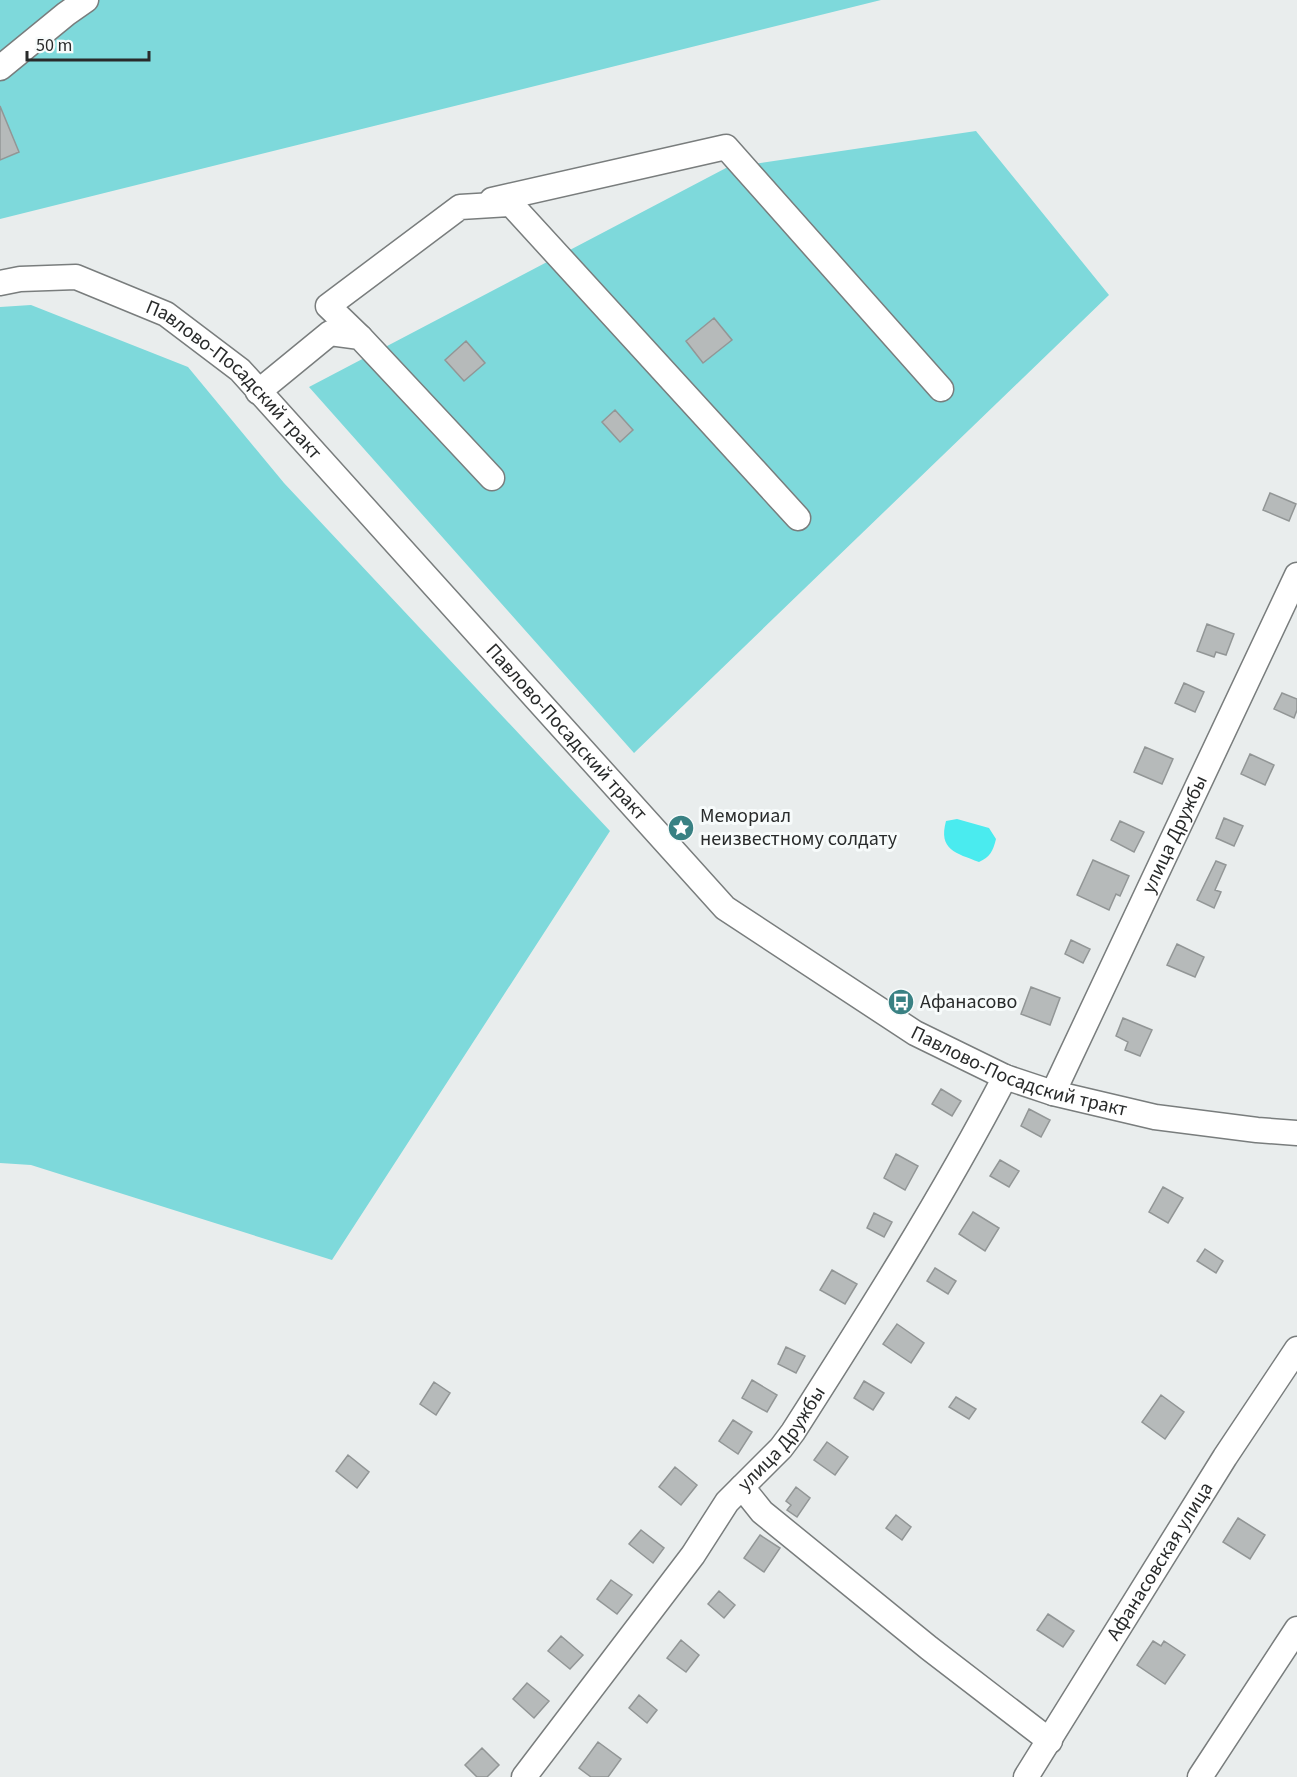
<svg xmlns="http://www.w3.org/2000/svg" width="1297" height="1777" font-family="'Source Sans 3',sans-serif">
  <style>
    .green { fill: #7ed9db }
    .water { fill: #4aebef }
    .building { fill: #b6baba; stroke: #929696; stroke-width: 1.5 }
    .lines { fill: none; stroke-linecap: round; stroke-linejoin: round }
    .minor-casing { stroke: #797d7d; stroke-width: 27 }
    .minor { stroke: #fff; stroke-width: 24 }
    .labels { text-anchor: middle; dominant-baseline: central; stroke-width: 6; stroke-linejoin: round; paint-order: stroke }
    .street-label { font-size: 20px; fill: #292b2b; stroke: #f7fbfb }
    .poi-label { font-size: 20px; fill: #292b2b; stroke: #f7fbfb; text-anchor: start }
  </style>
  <rect width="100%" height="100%" fill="#e9eded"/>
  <path class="green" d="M0,0H881L0,219Z
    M976,131L1109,295L634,753L309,387L726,168Z
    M31,305L188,367L284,483L610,831L332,1260L31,1165L0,1163V307Z"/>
  <path class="water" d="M957,819L989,828L996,839C993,851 990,857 979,862C956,853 938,850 946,821Z"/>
  <path class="building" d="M0,106L19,152L0,160Z
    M714,318L732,340L703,363L686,341Z
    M466,341L485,363L464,381L445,360Z
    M615,410L633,430L620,442L602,422Z
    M1270,493L1296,504L1289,521L1263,510Z
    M1207,624L1234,634L1226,655L1216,652L1214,657L1197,651Z
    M1184,683L1204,692L1195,712L1175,703Z
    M1282,693L1297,699V710L1294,718L1274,709Z
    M1145,747L1173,759L1162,784L1134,772Z
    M1250,754L1274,765L1265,785L1241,774Z
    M1224,818L1243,826L1234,846L1216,838Z
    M1120,821L1144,832L1134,852L1111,840Z
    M1093,860L1129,876L1120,896L1116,894L1109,910L1077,895Z
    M1216,861L1226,865L1215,890L1221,892L1214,908L1197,900Z
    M1071,940L1090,949L1083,963L1065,954Z
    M1177,944L1204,957L1195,977L1167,965Z
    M1031,987L1060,998L1050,1025L1021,1014Z
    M1123,1018L1152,1030L1140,1056L1125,1050L1128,1042L1116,1036Z
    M941,1089L961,1101L952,1116L932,1104Z
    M1029,1109L1050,1120L1041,1137L1021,1126Z
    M896,1154L918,1166L905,1190L884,1178Z
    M1000,1160L1019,1171L1009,1187L990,1176Z
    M1163,1187L1183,1198L1168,1223L1149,1212Z
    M973,1212L999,1228L985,1251L959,1234Z
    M874,1213L892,1222L884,1237L867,1228Z
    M1205,1249L1223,1261L1216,1273L1197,1261Z
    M935,1268L956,1281L948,1294L927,1281Z
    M832,1270L857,1284L845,1304L820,1290Z
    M897,1324L924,1343L911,1363L883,1344Z
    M786,1347L805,1356L796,1373L778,1364Z
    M752,1380L777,1395L767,1412L742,1398Z
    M864,1381L884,1393L873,1410L854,1398Z
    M434,1382L450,1393L436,1415L420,1404Z
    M1161,1395L1184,1412L1165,1439L1142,1422Z
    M956,1397L976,1409L969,1419L949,1407Z
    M733,1420L752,1432L738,1454L719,1441Z
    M827,1442L848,1457L835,1475L814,1460Z
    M348,1455L369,1472L357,1488L336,1471Z
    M675,1467L697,1485L681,1505L659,1487Z
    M796,1487L810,1498L797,1517L787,1510L791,1505L786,1501Z
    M896,1515L911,1527L902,1540L886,1528Z
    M1238,1518L1265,1535L1250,1559L1223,1542Z
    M641,1530L664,1548L653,1563L629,1544Z
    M760,1535L780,1548L764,1572L744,1558Z
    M611,1580L632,1595L617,1614L597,1599Z
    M719,1591L735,1605L724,1618L708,1604Z
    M1048,1614L1074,1631L1063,1647L1037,1630Z
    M561,1636L583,1655L570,1669L548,1651Z
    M681,1640L699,1655L686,1672L667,1658Z
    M1153,1641L1161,1646L1164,1641L1185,1655L1165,1684L1137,1665Z
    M527,1683L549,1701L534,1718L513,1699Z
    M639,1695L657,1710L647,1723L629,1708Z
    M598,1742L621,1759L608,1777H591L579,1768Z
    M482,1748L499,1765L487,1777H477L465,1765Z"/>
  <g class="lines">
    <defs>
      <g id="minor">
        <path d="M0,68L66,14L86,0"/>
        <path d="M492,200L726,147L941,389"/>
        <path id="s1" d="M0,283L20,279L76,277L166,314L240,370L725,908L915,1033L1005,1077L1053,1093L1155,1117L1257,1130L1297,1133"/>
        <path d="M360,337L328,306L460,207L511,204L798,518"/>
        <path d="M258,392L330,333L360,337L492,478"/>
        <path id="s2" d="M1053,1093L1297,575"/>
        <path d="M742,1487L762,1512L929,1648L1050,1741"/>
        <path id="s3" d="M524,1777L693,1555L727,1502L781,1448L793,1432C867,1316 941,1200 1005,1077"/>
        <path id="s4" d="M1026,1777L1225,1457L1297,1349"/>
        <path d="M1200,1777L1297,1629"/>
      </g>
    </defs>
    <use href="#minor" class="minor-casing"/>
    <use href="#minor" class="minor"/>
  </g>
  <defs>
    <symbol id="sight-disc" viewBox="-11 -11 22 22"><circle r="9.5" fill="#398183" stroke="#f7fbfb"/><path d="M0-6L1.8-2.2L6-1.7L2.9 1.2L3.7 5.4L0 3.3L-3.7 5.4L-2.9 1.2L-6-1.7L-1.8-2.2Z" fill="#fff"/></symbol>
    <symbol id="bus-disc" viewBox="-11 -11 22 22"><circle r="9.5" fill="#398183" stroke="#f7fbfb"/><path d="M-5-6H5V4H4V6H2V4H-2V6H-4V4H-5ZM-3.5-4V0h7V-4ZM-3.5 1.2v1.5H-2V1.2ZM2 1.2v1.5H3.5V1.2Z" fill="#fff"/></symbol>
  </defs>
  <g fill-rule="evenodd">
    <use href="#sight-disc" x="666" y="813" width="30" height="30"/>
    <use href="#bus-disc" x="886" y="987" width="30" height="30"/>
  </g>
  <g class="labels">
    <g class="street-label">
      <text stroke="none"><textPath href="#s1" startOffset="268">Павлово-Посадский тракт</textPath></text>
      <text stroke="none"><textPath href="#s1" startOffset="754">Павлово-Посадский тракт</textPath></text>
      <text stroke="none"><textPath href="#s2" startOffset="286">улица Дружбы</textPath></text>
      <text stroke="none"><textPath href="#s1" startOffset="1330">Павлово-Посадский тракт</textPath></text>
      <text stroke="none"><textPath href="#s3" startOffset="426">улица Дружбы</textPath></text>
      <text stroke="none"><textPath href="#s4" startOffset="254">Афанасовская улица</textPath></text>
    </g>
    <g class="poi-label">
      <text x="700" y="816">Мемориал<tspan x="700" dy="23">неизвестному солдату</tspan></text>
      <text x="920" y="1002">Афанасово</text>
    </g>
  </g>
  <path d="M27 51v9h122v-9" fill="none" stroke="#292b2b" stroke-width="3"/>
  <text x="36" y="51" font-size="18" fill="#292b2b" stroke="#f7fbfb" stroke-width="4.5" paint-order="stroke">50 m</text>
</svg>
